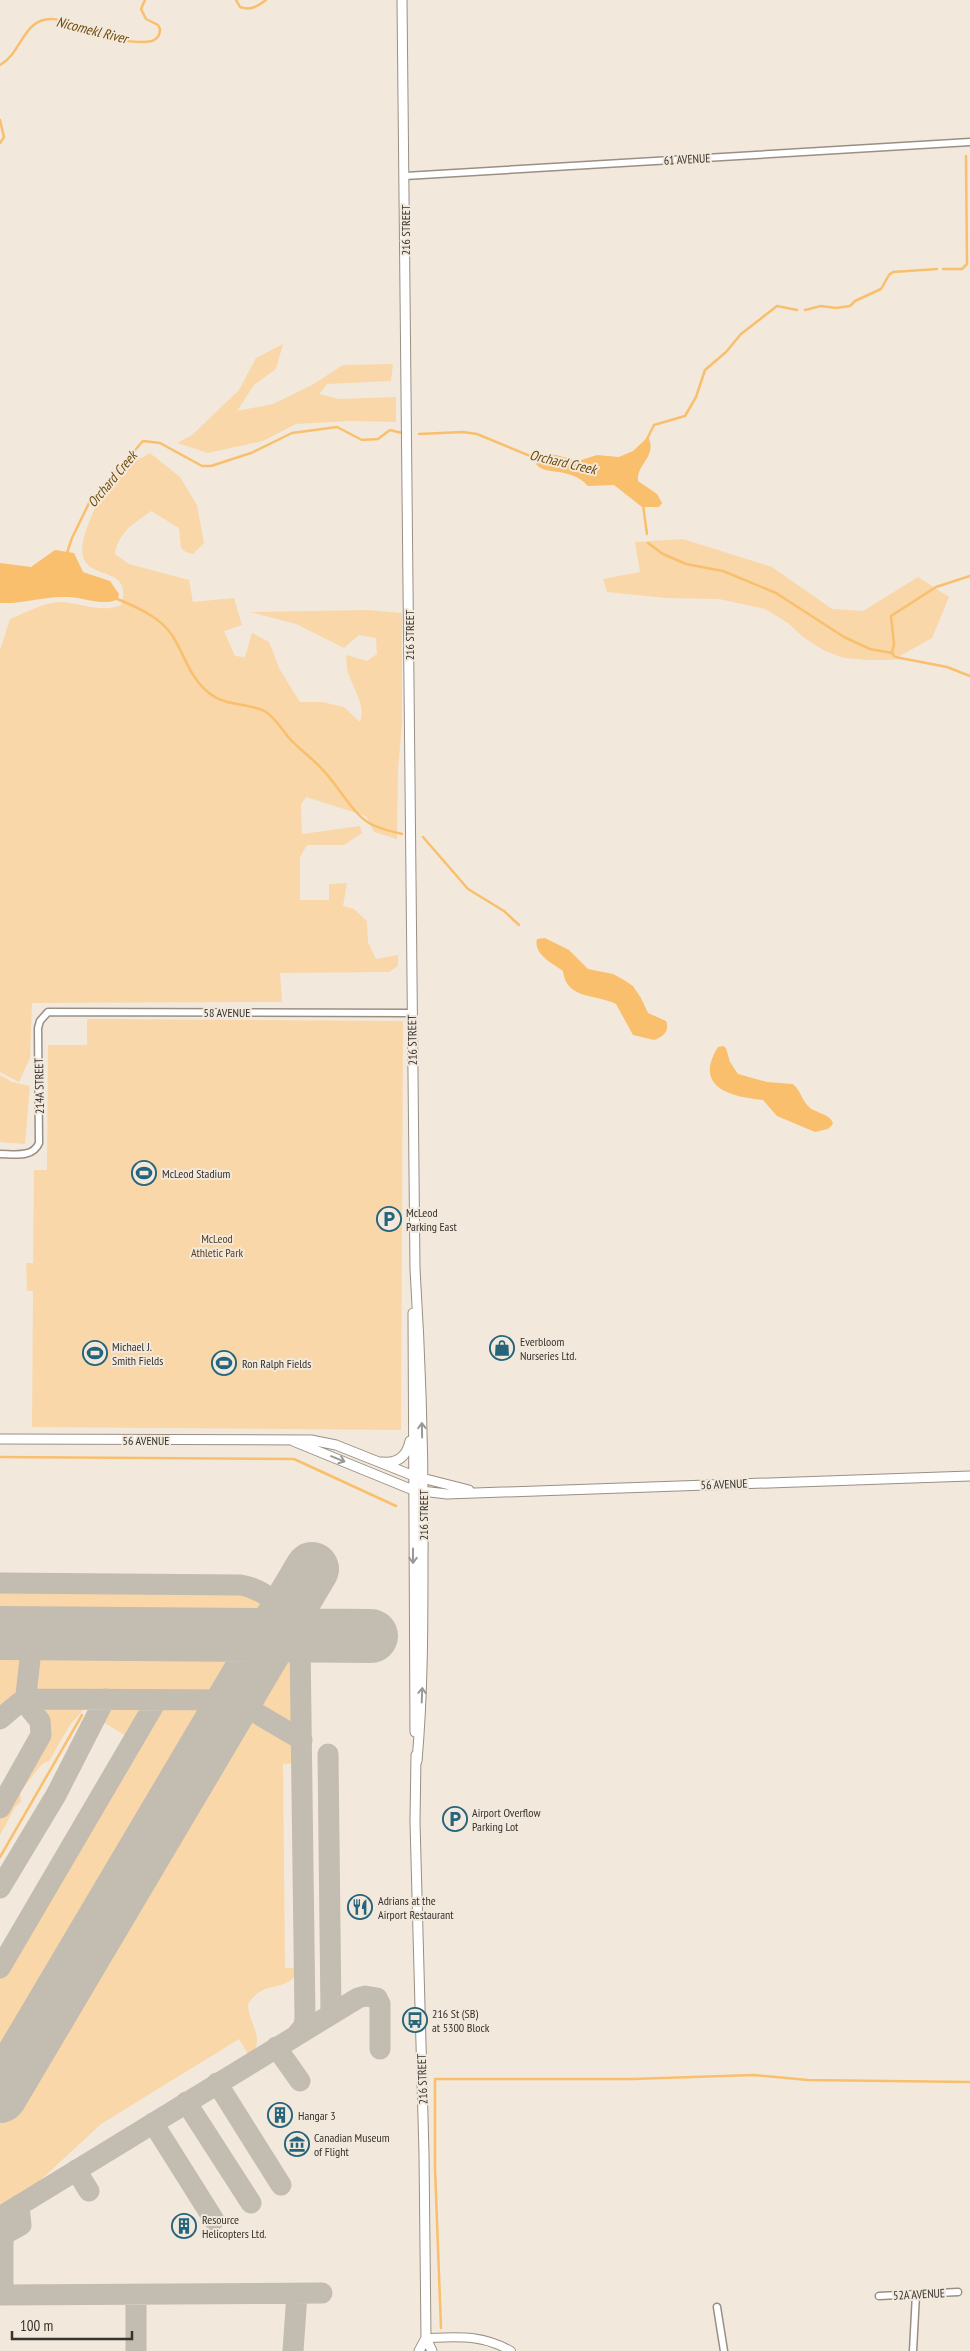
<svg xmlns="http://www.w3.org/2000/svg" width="970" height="2351" font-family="'PT Sans Narrow',sans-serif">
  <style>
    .green { fill: #f9d7a9 }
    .water { fill: #f9bf6d }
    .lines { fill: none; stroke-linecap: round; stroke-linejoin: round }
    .stream { stroke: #f9bf6d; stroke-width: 2.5 }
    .taxiway { stroke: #c3bcb0; stroke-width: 21 }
    .runway { stroke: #c3bcb0; stroke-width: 54 }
    .minor-casing { stroke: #999084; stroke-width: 9 }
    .tertiary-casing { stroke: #999084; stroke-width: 10 }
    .secondary-casing { stroke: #999084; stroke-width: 11 }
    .minor { stroke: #fff; stroke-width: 6 }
    .tertiary { stroke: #fff; stroke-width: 8 }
    .secondary { stroke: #fff; stroke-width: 9 }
    .oneway { stroke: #9a9896 }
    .labels { text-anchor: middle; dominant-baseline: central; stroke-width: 4; stroke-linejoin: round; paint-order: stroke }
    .street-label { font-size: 12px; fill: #36322d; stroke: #f2e9dc }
    .poi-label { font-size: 12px; fill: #36322d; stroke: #f2e9dc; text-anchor: start }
    .park-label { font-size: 12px; fill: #59411e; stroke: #f2e9dc }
    .water-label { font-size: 14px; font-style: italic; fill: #714c0a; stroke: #f2e9dc }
  </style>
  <rect width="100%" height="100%" fill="#f2e9dc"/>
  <path class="green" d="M283,344L276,369L254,385L237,411L273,404L312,385L343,365L393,364L391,381L327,384L319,394L339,399L396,397V422L350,421L296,424L263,441L208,453L177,443L192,435L239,390L256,358Z
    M150,453L180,477L197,505L204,543L193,554L186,552L181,548L179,528L151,511C135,523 118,532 115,554L129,564L189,580L193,602L234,598L242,625L224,631L235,656L245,657L252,633L269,642L280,670L300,702H322L344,707L360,722C366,706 354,690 349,675C346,669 347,661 346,655L367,661L377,654L376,638L359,635L344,648L296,624L250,612L367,610L402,613V723L398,770L397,839L374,832L366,816L306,797L301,805L302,834L360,826L362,833L344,845H307L300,857V900H329V884L347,883L343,906L354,909L367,921L368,942L376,959L398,955V966L389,972L280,973L282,1002L32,1003L30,1058L19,1082L0,1072V650L10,619C25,613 42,603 59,602C79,602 101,614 121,605C133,567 93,580 84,559C75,540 104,488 117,472C125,464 141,459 150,453Z
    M683,539L772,567L832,609L863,611L918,577L949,597L932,638L893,660H869L844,658L825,651L803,637L788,623L765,609L719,599L666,598L607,592L603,579L640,572L635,542Z
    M89,1019L403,1021L401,1430L32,1427L33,1291H27L26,1263H33L34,1170H47L48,1045H87V1021Z
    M0,1075L12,1082L30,1086L25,1144L0,1142Z
    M0,1588L244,1589L266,1604L271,1611L265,1620L0,1619Z
    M0,1647H23L25,1650L21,1688L0,1712Z
    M40,1647L249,1649L221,1695L34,1693L31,1688L36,1650Z
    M279,1648L294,1650L295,1731L248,1701Z
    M33,1703H89L70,1725L49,1761L42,1764L20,1792L21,1802L15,1807L0,1835V1814L42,1741L45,1725Z
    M109,1703L138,1704L141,1706L142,1717L129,1738L100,1720Z
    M160,1704L215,1705L0,2069V1975Z
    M243,1711L295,1742V1763L283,1764L285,1968H297C296,1988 271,1984 259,1992C255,1995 251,2000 248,2004C248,2021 262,2033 255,2050L248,2054L239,2039L101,2124L31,2189L0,2208V2122Z"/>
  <path class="water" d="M648,437C658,456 636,464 638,481L657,494L662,503L659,507H642L614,485L588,486C570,466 544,476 536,464L541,456L556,455L578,461L597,455L619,457L633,451Z
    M55,550L74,553L83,572L110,581L119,594L118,599C103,607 83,597 67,597C44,596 23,604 0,603V563L31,567Z
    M545,938L569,950L588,969L613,974L624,980L633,986L641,998L648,1013L666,1021C670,1031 663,1037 654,1040L633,1035L616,1004C597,994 566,1000 563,971C552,963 533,954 537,939Z
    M723,1046L726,1048L730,1062L738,1074L767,1082L793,1084C801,1091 802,1101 810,1108C817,1113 832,1115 833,1124L828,1129L815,1132L777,1116L763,1100C730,1097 693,1087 718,1047Z"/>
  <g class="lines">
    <path class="stream" d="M236,0L240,7C251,11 258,6 266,0
      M0,65C22,53 23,18 52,19C63,19 70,25 80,29C95,36 137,45 152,41C158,39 160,35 160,29L158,25L146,19L141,9L145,0
      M0,120L4,137L0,143
      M943,269H962L967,264L966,156
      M805,310L821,306L836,308L850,306L855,301L881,289L889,275L893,272L937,269
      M419,434L463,432L477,434L540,460
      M647,439L654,425L685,416L696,397L705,370L726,352L741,334L777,306L797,310
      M643,505L647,534
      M648,543L663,554L686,564L723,571L776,593L844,637L870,649L892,653L895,657L947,667L970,676
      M67,553L72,538L90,501L143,441L160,443L202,466H211L251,453L292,433L337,427L362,440L378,439L390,430L402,433
      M115,598C136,607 159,616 172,635C185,655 189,677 209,693C226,707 252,703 266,712C275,718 282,729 289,738C299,749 312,758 322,769C337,784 353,814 369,823C379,829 391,831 402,834
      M892,653L894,644L891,616L936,587L970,576
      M423,837L468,889L504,911L519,925
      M0,1457L294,1459L396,1506
      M0,1857L82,1715
      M441,2328L435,2168V2079H633L754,2075L808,2080L970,2082"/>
    <path class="taxiway" d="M0,1583L241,1585C265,1589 300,1617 300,1642L305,2018L304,2026L298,2033
      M0,1719L19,1703L32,1699L234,1700L302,1740
      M328,1754L331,2014
      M0,1808L41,1735L40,1721L25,1703L33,1633
      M0,1888L56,1795L105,1699
      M0,1968L157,1700
      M276,2047L300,2081
      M217,2083L281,2185
      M186,2102L251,2203
      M153,2123L214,2220
      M76,2170L89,2191
      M0,2217L358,1998L365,1996L377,1998L380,2004V2049
      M136,2294V2351
      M0,2295L322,2293
      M9,2295L3,2292V2235L21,2225L19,2205
      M293,2351L297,2294"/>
    <path class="runway" d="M0,1633L371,1636
      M0,2096L312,1569"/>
    <defs>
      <path id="minor" d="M405,176L970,142
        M0,1154C14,1154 33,1158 39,1143L38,1028L40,1021L48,1012L412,1013
        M879,2296L958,2292
        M717,2307L724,2351
        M913,2351L916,2294"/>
      <path id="tertiary" d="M426,2338C458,2337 481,2334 511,2351"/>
      <path id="secondary" d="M402,0L415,1269C421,1365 424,1461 423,1557C423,1625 423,1693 417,1761
        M413,1313L415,1732
        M0,1439L311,1440L336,1445L414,1476L469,1490
        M293,1441L413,1490L447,1494L970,1476
        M382,1462C398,1464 407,1456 410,1441
        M416,1755L415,1822L424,2154L426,2338L432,2351
        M419,2351L426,2338"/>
    </defs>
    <use href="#minor" class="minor-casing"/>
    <use href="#tertiary" class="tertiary-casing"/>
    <use href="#secondary" class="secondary-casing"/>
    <use href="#minor" class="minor"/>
    <use href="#tertiary" class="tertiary"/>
    <use href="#secondary" class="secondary"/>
  </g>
  <defs><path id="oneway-shaft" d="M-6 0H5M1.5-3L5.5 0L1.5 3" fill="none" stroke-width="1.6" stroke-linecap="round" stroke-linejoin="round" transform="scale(1.25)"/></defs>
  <g class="oneway">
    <use href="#oneway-shaft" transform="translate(422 1430) rotate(-91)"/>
    <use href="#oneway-shaft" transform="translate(338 1459) rotate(22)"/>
    <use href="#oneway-shaft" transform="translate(413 1556) rotate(90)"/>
    <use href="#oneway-shaft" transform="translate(422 1695) rotate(-88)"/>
  </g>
  <defs>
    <symbol id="stadium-ring" viewBox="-11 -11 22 22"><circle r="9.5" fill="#f2e9dc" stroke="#25647a" stroke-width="1.5"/><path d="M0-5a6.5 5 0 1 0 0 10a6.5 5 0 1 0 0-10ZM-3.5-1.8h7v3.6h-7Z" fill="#25647a"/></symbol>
    <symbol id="parking-ring" viewBox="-11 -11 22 22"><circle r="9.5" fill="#f2e9dc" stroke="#25647a" stroke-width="1.5"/><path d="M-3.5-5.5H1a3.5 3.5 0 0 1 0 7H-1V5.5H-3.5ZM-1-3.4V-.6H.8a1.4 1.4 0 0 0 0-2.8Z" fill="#25647a"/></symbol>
    <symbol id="shop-ring" viewBox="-11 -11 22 22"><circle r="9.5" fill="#f2e9dc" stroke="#25647a" stroke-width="1.5"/><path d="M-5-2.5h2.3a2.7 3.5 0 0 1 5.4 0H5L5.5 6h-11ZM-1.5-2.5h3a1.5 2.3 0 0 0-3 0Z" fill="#25647a"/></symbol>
    <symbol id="restaurant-ring" viewBox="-11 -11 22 22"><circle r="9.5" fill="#f2e9dc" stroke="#25647a" stroke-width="1.5"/><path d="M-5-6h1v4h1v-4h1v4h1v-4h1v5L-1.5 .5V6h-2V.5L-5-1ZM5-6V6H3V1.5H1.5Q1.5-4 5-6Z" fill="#25647a"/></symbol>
    <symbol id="bus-ring" viewBox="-11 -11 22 22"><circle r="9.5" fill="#f2e9dc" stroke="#25647a" stroke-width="1.5"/><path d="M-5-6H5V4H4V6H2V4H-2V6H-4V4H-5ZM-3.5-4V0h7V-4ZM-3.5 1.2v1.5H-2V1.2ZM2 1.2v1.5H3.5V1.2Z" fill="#25647a"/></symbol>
    <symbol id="building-ring" viewBox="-11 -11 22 22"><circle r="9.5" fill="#f2e9dc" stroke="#25647a" stroke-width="1.5"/><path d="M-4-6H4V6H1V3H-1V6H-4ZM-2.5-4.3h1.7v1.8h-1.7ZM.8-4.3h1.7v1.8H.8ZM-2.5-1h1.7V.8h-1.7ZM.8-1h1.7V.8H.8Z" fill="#25647a"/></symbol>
    <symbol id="museum-ring" viewBox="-11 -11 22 22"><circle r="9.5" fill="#f2e9dc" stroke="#25647a" stroke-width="1.5"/><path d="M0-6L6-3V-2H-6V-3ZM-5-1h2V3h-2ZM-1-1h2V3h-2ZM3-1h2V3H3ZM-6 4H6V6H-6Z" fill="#25647a"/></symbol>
  </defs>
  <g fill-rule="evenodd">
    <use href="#stadium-ring" x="130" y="1159" width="28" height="28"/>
    <use href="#parking-ring" x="375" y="1205" width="28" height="28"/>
    <use href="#shop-ring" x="488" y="1334" width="28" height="28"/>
    <use href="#stadium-ring" x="81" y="1339" width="28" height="28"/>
    <use href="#stadium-ring" x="210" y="1349" width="28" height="28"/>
    <use href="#parking-ring" x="441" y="1805" width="28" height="28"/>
    <use href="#restaurant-ring" x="346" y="1893" width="28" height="28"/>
    <use href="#bus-ring" x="401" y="2006" width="28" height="28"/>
    <use href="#building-ring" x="266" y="2101" width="28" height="28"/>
    <use href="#museum-ring" x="283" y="2130" width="28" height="28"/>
    <use href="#building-ring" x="170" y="2212" width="28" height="28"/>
  </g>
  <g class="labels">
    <g class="street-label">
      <text transform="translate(687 159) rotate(-3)">61 AVENUE</text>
      <text transform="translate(405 230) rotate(-90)">216 STREET</text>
      <text transform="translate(409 635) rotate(-90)">216 STREET</text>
      <text x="227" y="1012">58 AVENUE</text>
      <text transform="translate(412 1040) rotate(-91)">216 STREET</text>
      <text transform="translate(39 1086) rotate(-91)">214A STREET</text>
      <text x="146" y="1440">56 AVENUE</text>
      <text transform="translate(724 1484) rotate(-2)">56 AVENUE</text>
      <text transform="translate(423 1515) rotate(-90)">216 STREET</text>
      <text transform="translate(422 2079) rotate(-92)">216 STREET</text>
      <text transform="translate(919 2294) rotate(-3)">52A AVENUE</text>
    </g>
    <g class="poi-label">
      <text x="162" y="1173">McLeod Stadium</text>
      <text x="406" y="1212">McLeod<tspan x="406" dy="14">Parking East</tspan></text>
      <text x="520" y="1341">Everbloom<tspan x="520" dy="14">Nurseries Ltd.</tspan></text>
      <text x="112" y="1346">Michael J.<tspan x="112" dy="14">Smith Fields</tspan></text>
      <text x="242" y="1363">Ron Ralph Fields</text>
      <text x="472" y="1812">Airport Overflow<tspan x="472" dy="14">Parking Lot</tspan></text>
      <text x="378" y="1900">Adrians at the<tspan x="378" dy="14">Airport Restaurant</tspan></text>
      <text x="432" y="2013">216 St (SB)<tspan x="432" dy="14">at 5300 Block</tspan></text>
      <text x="298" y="2115">Hangar 3</text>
      <text x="314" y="2137">Canadian Museum<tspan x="314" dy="14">of Flight</tspan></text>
      <text x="202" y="2219">Resource<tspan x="202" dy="14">Helicopters Ltd.</tspan></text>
    </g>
    <g class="park-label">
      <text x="217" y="1238">McLeod<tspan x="217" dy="14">Athletic Park</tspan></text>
    </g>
    <g class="water-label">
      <text transform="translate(92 30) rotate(14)">Nicomekl River</text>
      <text transform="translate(563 462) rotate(13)">Orchard Creek</text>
      <text transform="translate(112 479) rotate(-50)">Orchard Creek</text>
    </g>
  </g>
  <path d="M12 2331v8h120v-8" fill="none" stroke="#36322d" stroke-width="2.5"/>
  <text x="20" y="2331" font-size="15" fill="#36322d" stroke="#f2e9dc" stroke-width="4" paint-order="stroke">100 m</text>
</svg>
